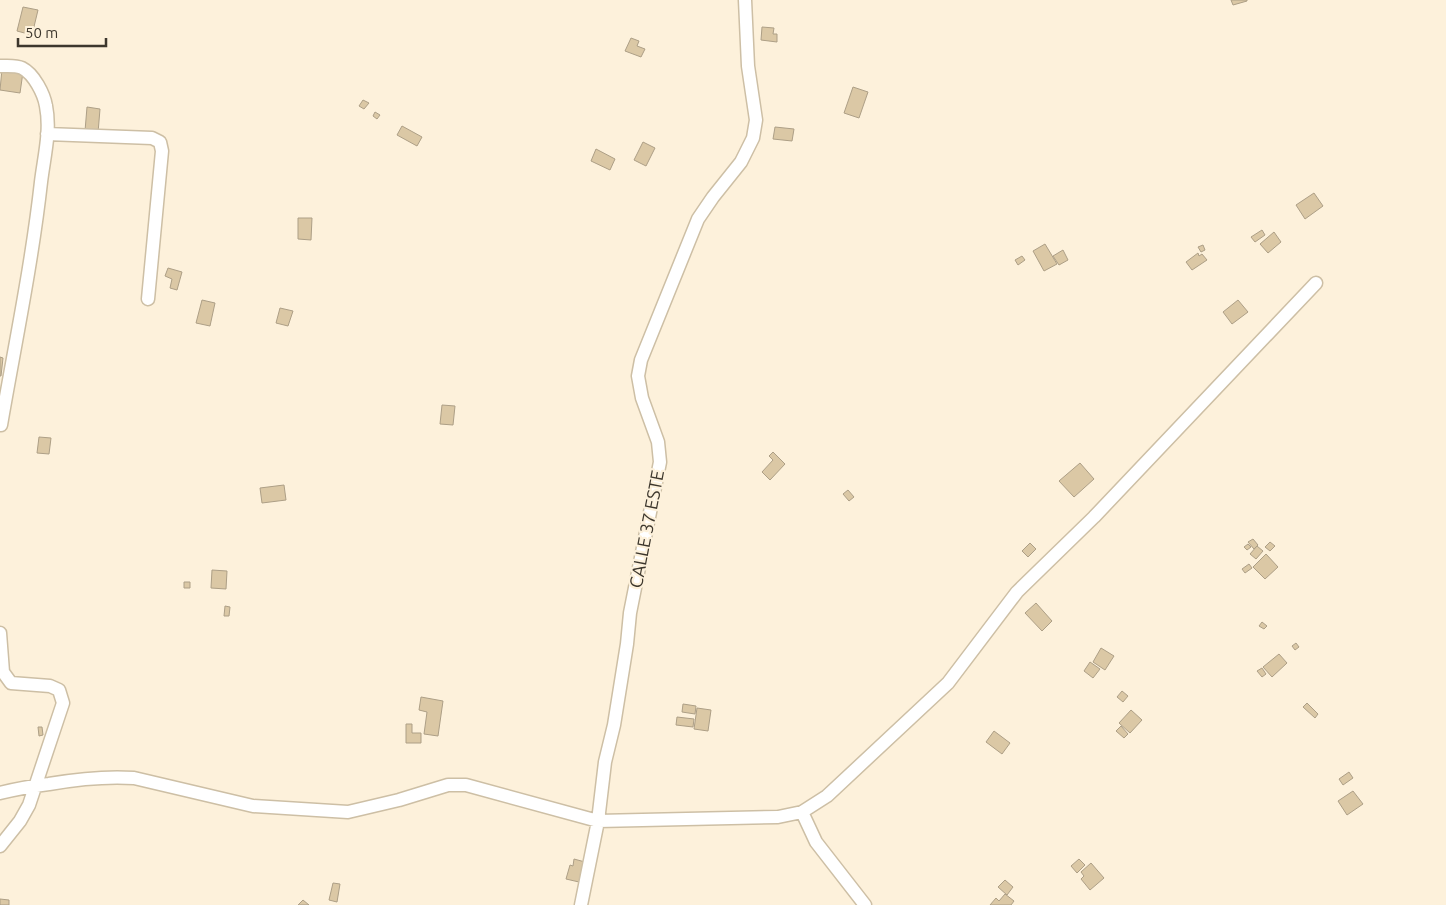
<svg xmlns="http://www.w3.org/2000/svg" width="1446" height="905" font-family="Ubuntu,sans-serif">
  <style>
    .building { fill: #dbc8a5; stroke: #ad9f86 }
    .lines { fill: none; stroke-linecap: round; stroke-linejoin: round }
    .minor-casing { stroke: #cdbfa5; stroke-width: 15 }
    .minor { stroke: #fff; stroke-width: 12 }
    .labels { text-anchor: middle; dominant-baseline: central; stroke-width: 4.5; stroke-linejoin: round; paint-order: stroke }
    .street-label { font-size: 18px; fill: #3d372d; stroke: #fdf1db }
  </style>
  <rect width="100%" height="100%" fill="#fdf1db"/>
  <path class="building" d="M1231,0H1247V1L1233,5Z
    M23,7L38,10L32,35L17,31Z
    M762,27L774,28L773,34H777V42L761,40Z
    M631,38L639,41L637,46L645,49L641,57L625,51Z
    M2,69L23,72L20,93L0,90Z
    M853,87L868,92L859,118L844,113Z
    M363,100L369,103L364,109L359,106Z
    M87,107L100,109L98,133L85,131Z
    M375,112L380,115L377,119L373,116Z
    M402,126L422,137L417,146L397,135Z
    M775,127L794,129L792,141L773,139Z
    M643,142L655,148L646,166L634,160Z
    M596,149L615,159L610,170L591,161Z
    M1314,193L1323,206L1305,219L1296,205Z
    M298,218H312L311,240L298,239Z
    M1262,230L1265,235L1255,242L1251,237Z
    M1274,232L1281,242L1268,253L1260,244Z
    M1045,244L1057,264L1044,271L1033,251Z
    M1203,245L1205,250L1201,252L1198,247Z
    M1063,250L1068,260L1059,265L1053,256Z
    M1198,253L1199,256L1202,254L1207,260L1192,270L1186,262Z
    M1022,256L1025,260L1018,265L1015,260Z
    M168,268L182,272L177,290L170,288L172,279L165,276Z
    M202,300L215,303L210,326L196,323Z
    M1238,300L1248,312L1232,324L1223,312Z
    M280,308L293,311L288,326L276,323Z
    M0,357L3,358L1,376H0Z
    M442,405L455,406L453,425L440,424Z
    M39,437L51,438L49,454L37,453Z
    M773,452L785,464L770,480L762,472L773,460L769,456Z
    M1080,463L1094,479L1074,497L1059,481Z
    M284,485L286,500L262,503L260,488Z
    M848,490L854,497L849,501L843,494Z
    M1253,539L1258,545L1254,549L1248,542Z
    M1270,542L1275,546L1270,551L1265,547Z
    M1030,543L1036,549L1028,557L1022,551Z
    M1248,544L1251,547L1247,550L1244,547Z
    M1257,546L1263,551L1256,559L1250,554Z
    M1266,554L1278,567L1265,579L1253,567Z
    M1249,564L1252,568L1245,573L1242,569Z
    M212,570L227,571L226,589L211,588Z
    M184,582H190V588H184Z
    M1036,603L1052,621L1042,631L1025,613Z
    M225,606L230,607L229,616H224Z
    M1262,622L1267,626L1264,629L1259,626Z
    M1296,643L1299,647L1295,650L1292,646Z
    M1101,648L1114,656L1105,670L1093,662Z
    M1279,654L1287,663L1272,677L1263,667Z
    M1090,662L1100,669L1093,678L1084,671Z
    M1262,668L1266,674L1262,677L1257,671Z
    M1122,691L1128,696L1123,702L1117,697Z
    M421,697L443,701L438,736L424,734L427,712L419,710Z
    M1307,703L1318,714L1315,718L1303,707Z
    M683,704L696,706L695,714L682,712Z
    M697,708L711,710L708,731L694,729Z
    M1131,710L1142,720L1130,733L1119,723Z
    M677,717L694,719L693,727L676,725Z
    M406,724H412V733H421V743H406Z
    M1121,726L1128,734L1124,738L1116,731Z
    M38,727H42L43,735L39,736Z
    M994,731L1010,743L1002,754L986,742Z
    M1349,772L1353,778L1343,785L1339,779Z
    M1353,791L1363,804L1347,815L1338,801Z
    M574,859L585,862L579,882L566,879L570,865L573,866Z
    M1079,859L1085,865L1077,873L1071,866Z
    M1091,863L1104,878L1090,890L1081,879L1084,876L1081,872Z
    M1005,880L1013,887L1007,895L998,887Z
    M333,883L340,884L337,902L329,900Z
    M1005,894L1014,901L1011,905H990L996,898L999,901Z
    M0,899L9,900V905H0Z
    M303,900L309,905H298Z"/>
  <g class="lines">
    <defs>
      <path id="minor" d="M0,66C7,66 16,65 22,68C34,74 44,94 46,106C51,131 44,157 41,182C32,263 15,344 1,425
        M47,134L152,138L160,142L162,151L148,299
        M0,633L3,672L11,683L50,686L59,690L63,703L29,805L20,821L0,846
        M0,793C16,789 33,786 49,784C78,779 105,776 134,778L253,806L348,812L399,800L448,785H466L598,821L778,817L802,812L827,796L948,683L1017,592L1094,517L1316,283
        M802,812L816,842L865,905
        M581,905L598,821L605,762L614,725L627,644L630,613L660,462L658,442L642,398L638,376L641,360L698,219L713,197L741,162L753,138L756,120L748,66L745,0"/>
    </defs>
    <use href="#minor" class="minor-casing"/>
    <use href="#minor" class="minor"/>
  </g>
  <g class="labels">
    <g class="street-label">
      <text transform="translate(646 529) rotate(-79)">CALLE 37 ESTE</text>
    </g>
  </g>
  <path d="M18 38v8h88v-8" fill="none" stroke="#3d372d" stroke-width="2.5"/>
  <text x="25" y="38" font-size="15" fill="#3d372d" stroke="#fdf1db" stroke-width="4" paint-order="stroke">50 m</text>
</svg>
